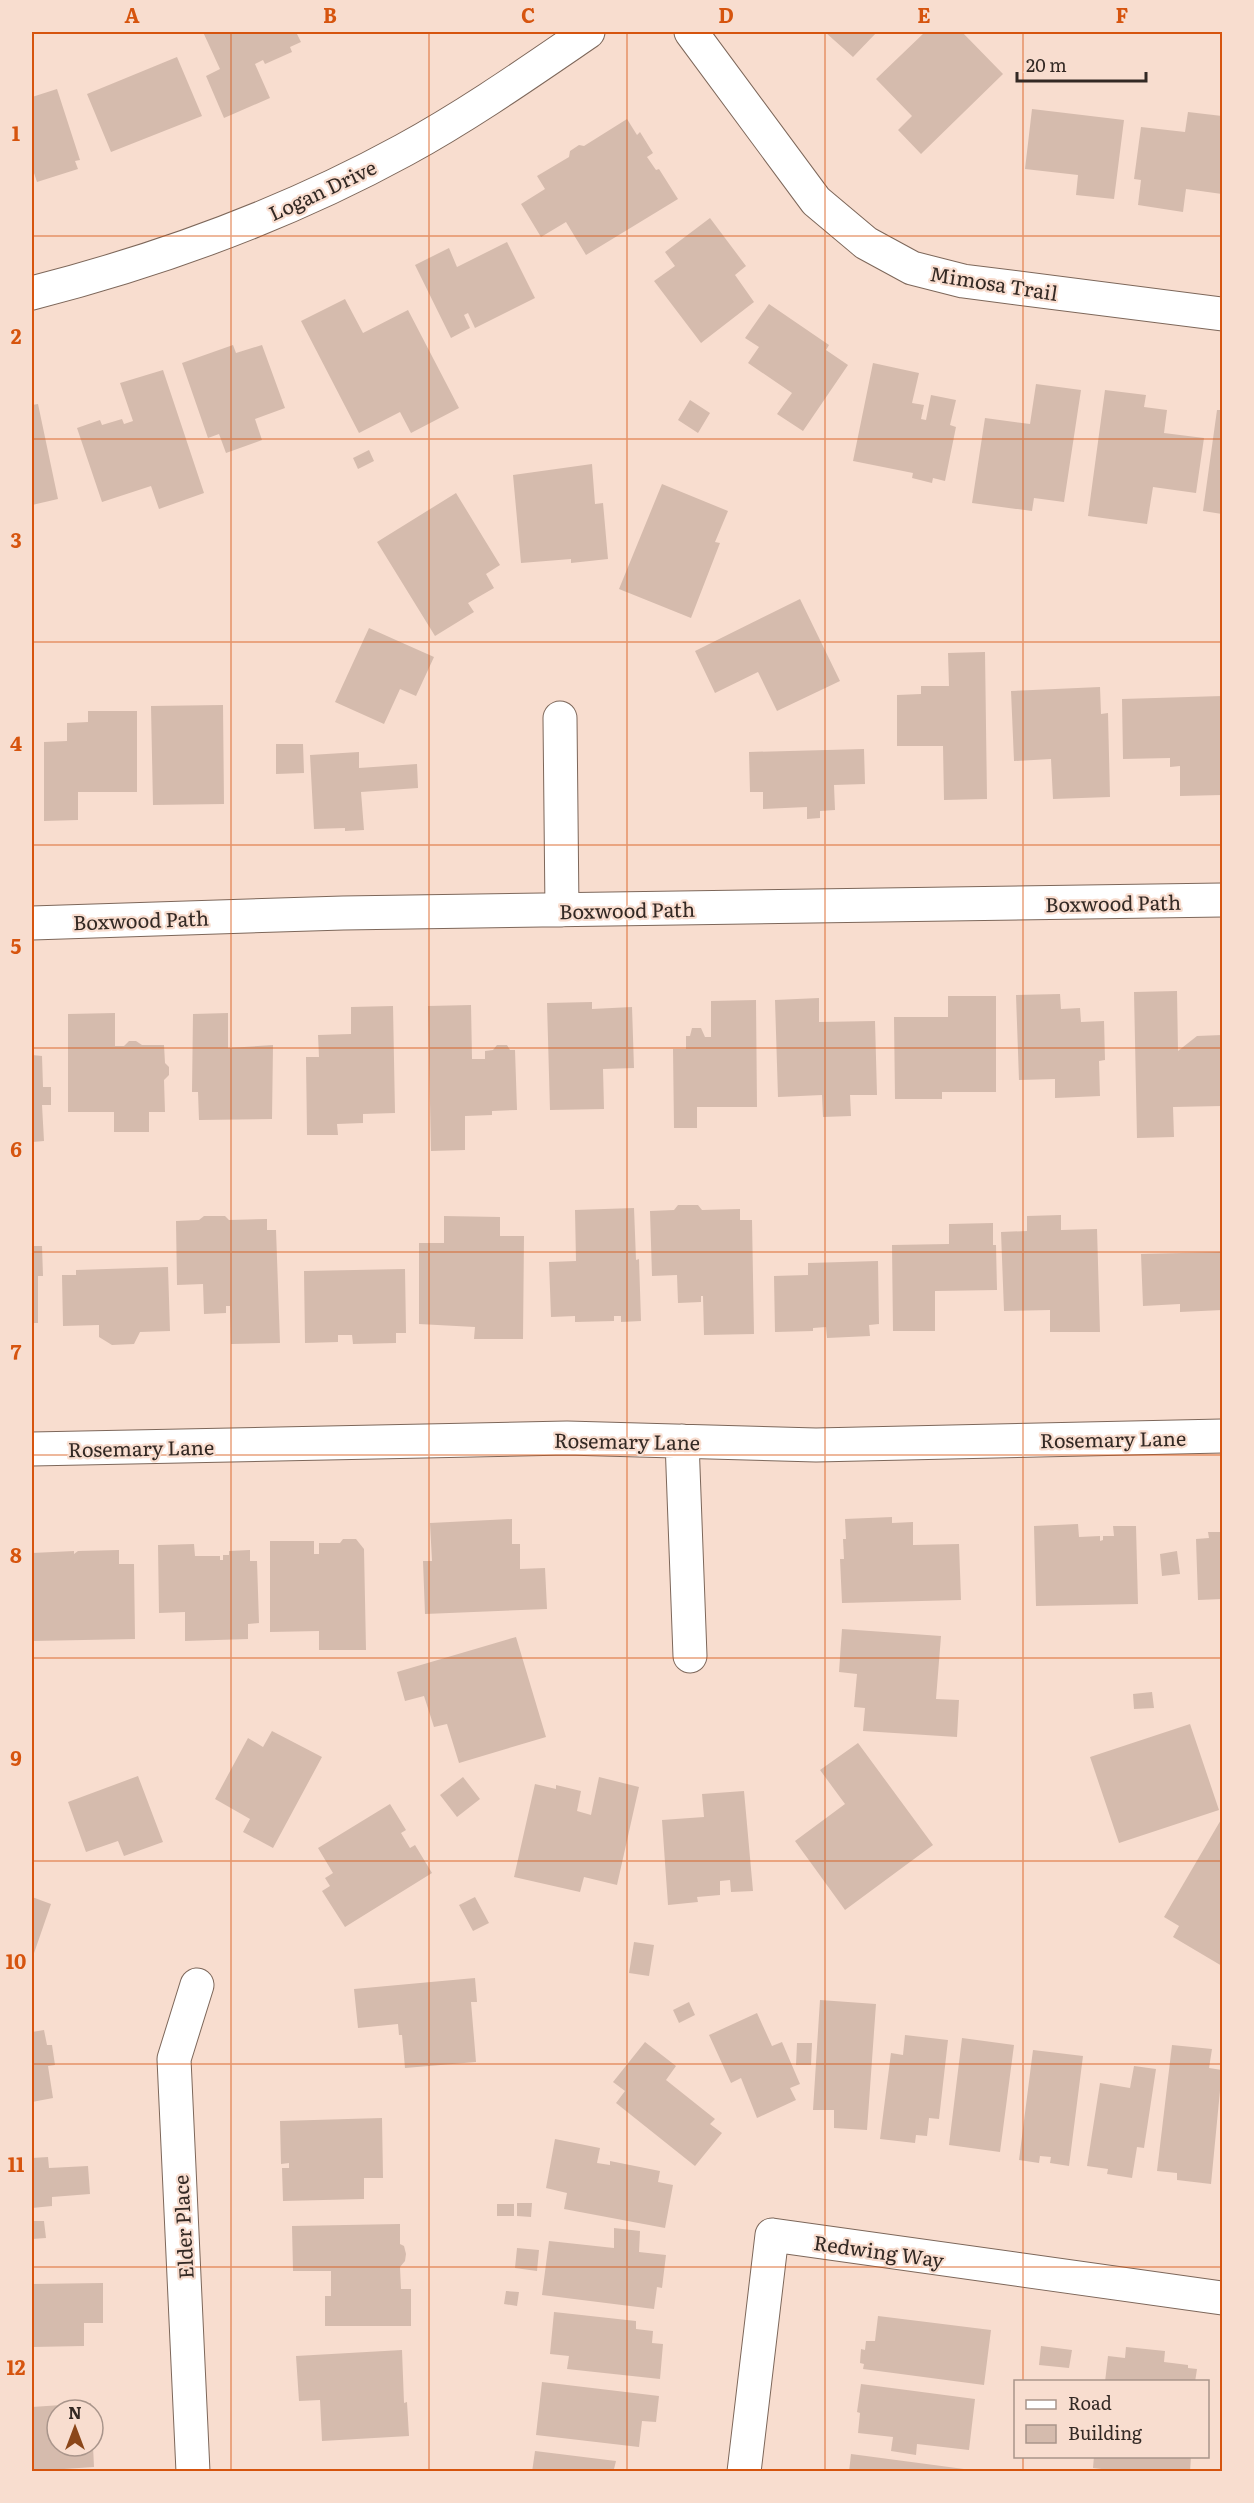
<svg xmlns="http://www.w3.org/2000/svg" width="1254" height="2503" font-family="Literata,serif">
  <style>
    .building { fill: #d5bbad }
    .lines { fill: none; stroke-linecap: round; stroke-linejoin: round }
    .minor-casing { stroke: #7d675a; stroke-width: 35 }
    .minor { stroke: #fff; stroke-width: 33 }
    .grid { fill: none; stroke: #d6540e; stroke-width: 1.5; stroke-opacity: 0.55 }
    .labels { text-anchor: middle; dominant-baseline: central; stroke-width: 4.5; stroke-linejoin: round; paint-order: stroke }
    .street-label { font-size: 20px; fill: #332924; stroke: #f8ddcf }
    .neatline { fill: none; stroke: #d6540e; stroke-width: 2 }
    .grid-label { font-size: 20px; text-anchor: middle; font-weight: bold; fill: #d6540e }
  </style>
  <rect width="100%" height="100%" fill="#f8ddcf"/>
  <path class="building" d="M203,32H296L301,42L290,47L292,52L265,64L263,60L255,64L270,98L224,118L206,76L220,69Z
    M825,32H877L853,57Z
    M925,32H962L1003,74L921,154L898,130L912,116L876,79Z
    M177,57L202,116L111,152L87,94Z
    M57,89L80,160L75,161L78,169L37,182L32,167V97Z
    M1032,109L1124,120L1114,199L1076,195L1078,175L1025,169Z
    M1188,112L1222,116V194L1186,189L1183,212L1138,205L1141,180L1134,179L1141,127L1185,132Z
    M627,119L637,135L640,132L653,153L647,157L656,170L659,169L678,199L586,255L566,222L541,237L521,204L545,189L537,176L569,157L570,151L579,145L584,146Z
    M710,218L746,266L735,275L754,302L701,343L654,281L675,266L665,252Z
    M507,242L535,298L475,328L468,313L464,315L470,328L451,338L415,265L449,248L457,267Z
    M345,299L363,333L408,310L459,408L411,433L400,412L359,433L301,321Z
    M769,304L829,345L826,350L848,365L803,431L777,414L792,393L748,363L759,347L745,338Z
    M233,345L236,353L262,345L285,408L255,419L262,440L226,453L219,434L208,438L182,363Z
    M873,363L919,373L912,403L924,405L921,419L926,420L931,395L956,400L950,425L956,427L945,481L933,478L932,483L912,478L913,473L853,461Z
    M163,370L204,493L159,509L151,486L102,502L77,428L100,420L102,425L122,419L124,424L133,421L120,383Z
    M1036,384L1081,390L1064,502L1034,498L1032,511L972,503L985,418L1030,424Z
    M1105,390L1146,395L1144,407L1167,410L1164,433L1204,438L1196,493L1153,487L1147,524L1088,516Z
    M690,400L710,413L698,433L678,420Z
    M38,404L58,499L32,505V405Z
    M1217,410H1222V514L1203,511Z
    M369,450L374,461L358,469L353,458Z
    M592,464L595,504L603,503L608,559L571,563V559L521,563L513,475Z
    M662,484L728,511L715,542L720,543L691,618L619,589Z
    M456,493L500,565L486,574L494,588L468,603L474,612L435,636L377,542Z
    M800,599L840,681L777,711L758,672L715,693L695,651Z
    M369,628L434,657L416,696L400,689L384,724L335,702Z
    M985,652L987,799L944,800L943,746H897V695L921,694V686H949L948,653Z
    M1100,687L1101,714L1108,713L1110,797L1053,799L1051,759L1014,761L1011,691Z
    M1222,696V795L1180,796V766L1170,767V758L1123,759L1122,699Z
    M223,705L224,804L153,805L151,706Z
    M88,711H137V792H78V820L44,821V742L67,741V723L88,722Z
    M276,744H303L304,773L276,774Z
    M864,749L865,784L834,785L835,810L820,811V818L807,819V807L763,809V792H750L749,752Z
    M359,752V768L417,764L418,788L361,792L364,830L345,831V828L314,829L310,755Z
    M1177,991L1178,1051L1197,1036L1222,1035V1106L1173,1107L1174,1137L1137,1138L1134,992Z
    M1060,994L1061,1009L1080,1008L1081,1022L1104,1021L1105,1060L1099,1061L1100,1096L1055,1098V1079L1019,1080L1016,995Z
    M948,996H996V1092H942V1099H895L894,1017H948Z
    M819,998V1022L875,1021L877,1095H850L851,1116L823,1117L822,1095L778,1097L775,1000Z
    M756,1000L757,1107H697V1128H674L673,1049H686V1036H690L692,1028H701L705,1037H711V1001Z
    M592,1002V1009L632,1007L634,1068L603,1069L604,1109L550,1110L547,1003Z
    M471,1005L472,1059H485V1051L493,1050L497,1045H507L510,1050H515L517,1110L492,1111V1115L465,1116V1150L431,1151L428,1006Z
    M393,1006L395,1113L363,1114V1123L337,1124L338,1135H307L306,1057H319L318,1035L351,1034V1007Z
    M115,1013V1046H124L129,1041H136L142,1045H164L165,1063L169,1067V1075L164,1080L165,1112H149V1132H114V1112H68V1014Z
    M228,1013V1048L273,1045L272,1119L199,1120L198,1092H192L193,1014Z
    M32,1055L42,1056L43,1087H51V1105H42L44,1141L32,1142Z
    M678,1205H698L702,1210L740,1209V1220H752L754,1334L704,1335L703,1296H701V1302L678,1303L677,1275L652,1276L650,1211L674,1210Z
    M634,1208L636,1260L639,1259L641,1321L621,1322V1316H614V1321L575,1322V1316L551,1317L549,1262L576,1261L575,1210Z
    M1061,1215V1230L1097,1229L1100,1332H1050V1310L1004,1311L1001,1232L1027,1231V1216Z
    M204,1216H225L229,1220L267,1219V1230H276L280,1343L231,1344L230,1306H226V1313L204,1314L203,1284L177,1285L176,1221L199,1220Z
    M444,1216L500,1217V1236H524L523,1339H474L475,1327L419,1324V1243H444Z
    M993,1223V1245H996L997,1290L935,1291V1331H893L892,1245L949,1244V1224Z
    M32,1246H42L43,1276H38V1323H32Z
    M1222,1252V1310L1180,1312V1304L1143,1306L1141,1254Z
    M878,1261L879,1324L869,1325L870,1336L827,1338L826,1327L813,1328V1331L775,1332L774,1276L808,1275V1263Z
    M168,1267L170,1331L140,1332L134,1344L112,1345L99,1337V1325L63,1326L62,1275H76V1270Z
    M405,1269L406,1333H396V1343L353,1344L352,1335H338V1342L305,1343L304,1271Z
    M892,1517V1523L913,1522V1545L959,1544L961,1600L842,1603L840,1559H844L843,1539H846L845,1519Z
    M512,1519V1544H520V1569L545,1568L547,1609L425,1614L423,1561H432L430,1523Z
    M1078,1524L1079,1537L1100,1536V1541L1103,1540V1536H1114L1113,1526H1136L1138,1604L1036,1606L1034,1526Z
    M1208,1532H1222V1599L1198,1600L1196,1539L1209,1538Z
    M343,1539H356L364,1549L366,1650H319V1631L270,1632V1541H314V1554H319V1543H340Z
    M194,1544L195,1556H220V1560H223V1555H229V1551L250,1550V1561H257L259,1623L248,1624V1639L185,1641V1612L159,1613L158,1545Z
    M119,1550V1564H134L135,1639L32,1641V1553L74,1551V1554L78,1551Z
    M1177,1551L1180,1574L1162,1576L1160,1554Z
    M842,1629L941,1636L936,1699L959,1700L957,1737L863,1731L865,1708L854,1707L857,1674L839,1672Z
    M516,1637L546,1737L459,1763L447,1724L434,1727L424,1696L405,1701L397,1672Z
    M1152,1692L1154,1708L1134,1709L1133,1694Z
    M1190,1724L1219,1810L1119,1843L1090,1757Z
    M272,1731L322,1757L273,1848L243,1832L250,1819L215,1799L248,1738L263,1747Z
    M858,1743L933,1845L845,1910L795,1841L845,1804L820,1770Z
    M138,1776L163,1842L124,1856L118,1841L86,1852L68,1802Z
    M463,1777L480,1799L457,1817L440,1795Z
    M599,1777L639,1787L617,1885L584,1877L580,1892L514,1877L535,1784L556,1789V1785L581,1791L577,1811L591,1815Z
    M744,1791L753,1891L731,1892L730,1880L720,1881V1895L697,1897L698,1902L668,1905L662,1820L704,1817L702,1794Z
    M390,1804L406,1830L401,1833L410,1848L415,1845L432,1873L345,1927L322,1891L330,1886L325,1878L333,1873L318,1848Z
    M1222,1818V1966L1173,1937L1179,1926L1164,1917Z
    M32,1897L51,1904L32,1959Z
    M475,1897L489,1923L473,1931L459,1905Z
    M634,1942L654,1945L649,1976L629,1973Z
    M475,1978L477,2002H471L476,2062L405,2068L402,2035H399L398,2024L358,2028L354,1989Z
    M820,2000L876,2004L867,2130L834,2128V2110H813Z
    M689,2002L695,2015L679,2023L673,2010Z
    M757,2013L772,2046L782,2042L800,2084L790,2088L796,2100L757,2118L741,2078L731,2083L709,2035Z
    M44,2030L47,2045H52L55,2065L48,2066L53,2098L32,2102V2032Z
    M905,2035L948,2040L939,2119L929,2118L927,2136L916,2135L915,2143L880,2139L891,2053L903,2055Z
    M962,2038L1014,2045L1000,2152L949,2145Z
    M645,2042L676,2066L666,2080L715,2119L710,2124L722,2133L695,2166L616,2103L625,2091L613,2082Z
    M797,2043H812L811,2065H796Z
    M1172,2045L1212,2049L1209,2068L1222,2070L1211,2184L1177,2180V2173L1157,2171Z
    M1033,2050L1083,2056L1069,2166L1050,2163L1051,2157L1040,2156L1039,2163L1019,2160Z
    M1134,2066L1156,2069L1144,2148L1137,2147L1132,2178L1107,2174L1108,2169L1087,2166L1100,2083L1130,2088Z
    M382,2118L383,2178H364V2199L283,2201L282,2168H289V2163L281,2164L280,2121Z
    M555,2139L600,2148L597,2163L610,2165V2161L660,2171L658,2182L673,2185L665,2228L564,2209L567,2193L546,2188Z
    M48,2157L49,2168L88,2166L90,2194L52,2197V2206L32,2208V2158Z
    M517,2203H532L531,2217L517,2216Z
    M497,2204H514V2216H497Z
    M32,2214L34,2221H44L46,2238L32,2239Z
    M400,2224V2244L404,2246L406,2254L405,2261L400,2267L401,2289H411V2326H325V2296H331V2271H293L292,2226Z
    M614,2228L640,2231L639,2252L666,2255L662,2288L657,2287L654,2309L542,2295L549,2241L614,2248Z
    M517,2248L539,2250L537,2271L515,2268Z
    M103,2283V2323H84V2346L32,2347V2284Z
    M506,2291L519,2292L517,2306L504,2304Z
    M554,2312L636,2321V2329L653,2331L652,2343L663,2344L660,2379L567,2369L569,2356L550,2354Z
    M878,2316L991,2330L984,2385L863,2369L864,2364L860,2363L861,2349L865,2350L866,2341H875Z
    M1041,2346L1072,2350L1069,2368L1039,2365Z
    M1126,2347L1165,2351L1164,2362L1188,2365V2368L1197,2369L1195,2382H1105L1108,2356L1125,2358Z
    M402,2350L404,2403L407,2402L409,2436L322,2441L320,2400L299,2401L296,2356Z
    M542,2382L659,2396L656,2422L642,2421L639,2447L536,2435Z
    M861,2384L975,2399L969,2450L917,2444L916,2455L891,2451L893,2437L858,2433L860,2413L857,2412Z
    M91,2403V2410H57V2446H93L94,2467L34,2471V2466H32V2407Z
    M535,2451L616,2461L614,2469L620,2472H532Z
    M851,2454L964,2469L963,2472H849Z
    M1094,2456H1191L1190,2472H1127L1093,2468Z"/>
  <g class="lines">
    <defs>
      <path id="minor" d="M691,32L816,201L866,243L912,268L963,281L1222,314
        M32,293C161,260 287,214 404,150C468,115 528,73 588,32
        M560,718L562,910
        M32,923L343,913L1222,900
        M682,1441L690,1656
        M32,1449L567,1438L816,1445L1222,1436
        M193,2472L174,2059L197,1985
        M744,2472L772,2235L1222,2298"/>
    </defs>
    <use href="#minor" class="minor-casing"/>
    <use href="#minor" class="minor"/>
  </g>
  <path class="grid" d="M231,32V2472M429,32V2472M627,32V2472M825,32V2472M1023,32V2382M32,236H1222M32,439H1222M32,642H1222M32,845H1222M32,1048H1222M32,1252H1222M32,1455H1222M32,1658H1222M32,1861H1222M32,2064H1222M32,2267H1222M1023,2456V2472"/>
  <g class="labels">
    <g class="street-label">
      <text transform="translate(322 189) rotate(-25)">Logan Drive</text>
      <text transform="translate(994 282) rotate(9)">Mimosa Trail</text>
      <text transform="translate(1113 902) rotate(-1)">Boxwood Path</text>
      <text transform="translate(627 909) rotate(-1)">Boxwood Path</text>
      <text transform="translate(141 919) rotate(-2)">Boxwood Path</text>
      <text transform="translate(1113 1438) rotate(-1)">Rosemary Lane</text>
      <text transform="translate(627 1440) rotate(1)">Rosemary Lane</text>
      <text transform="translate(141 1447) rotate(-1)">Rosemary Lane</text>
      <text transform="translate(182 2227) rotate(-93)">Elder Place</text>
      <text transform="translate(879 2250) rotate(8)">Redwing Way</text>
    </g>
  </g>
  <rect width="1254" height="2503" fill="none" stroke="#f8ddcf" stroke-width="66"/>
  <rect x="1014" y="2380" width="195" height="78" fill="#f8ddcf" stroke="#a9958b" stroke-width="1.5"/>
  <rect x="1026" y="2400" width="30" height="9" fill="#ffffff" stroke="#a9958b" stroke-width="1.5"/>
  <text x="1068" y="2410" font-size="18" fill="#332924">Road</text>
  <rect x="1026" y="2425" width="30" height="18" fill="#d5bbad" stroke="#a9958b" stroke-width="1.5"/>
  <text x="1068" y="2440" font-size="18" fill="#332924">Building</text>
  <g transform="translate(75 2428)"><circle r="28" fill="#f8ddcf" stroke="#a9958b" stroke-width="1.5"/>
  <path d="M0-4.5L10 22L0 15L-10 22Z" fill="#8b471a"/>
  <text y="-9" font-size="16" font-weight="bold" text-anchor="middle" fill="#332924">N</text>
  </g>
  <path d="M1017 72v9h129v-9" fill="none" stroke="#332924" stroke-width="3"/>
  <text x="1026" y="72" font-size="18" fill="#332924" stroke="#f8ddcf" stroke-width="4.5" paint-order="stroke">20 m</text>
  <rect x="33" y="33" width="1188" height="2437" class="neatline"/>
  <g class="grid-label">
    <text x="132" y="23">A</text>
    <text x="330" y="23">B</text>
    <text x="528" y="23">C</text>
    <text x="726" y="23">D</text>
    <text x="924" y="23">E</text>
    <text x="1122" y="23">F</text>
    <text x="16" y="141">1</text>
    <text x="16" y="344">2</text>
    <text x="16" y="548">3</text>
    <text x="16" y="751">4</text>
    <text x="16" y="954">5</text>
    <text x="16" y="1157">6</text>
    <text x="16" y="1360">7</text>
    <text x="16" y="1563">8</text>
    <text x="16" y="1766">9</text>
    <text x="16" y="1969">10</text>
    <text x="16" y="2172">11</text>
    <text x="16" y="2375">12</text>
  </g>
</svg>
